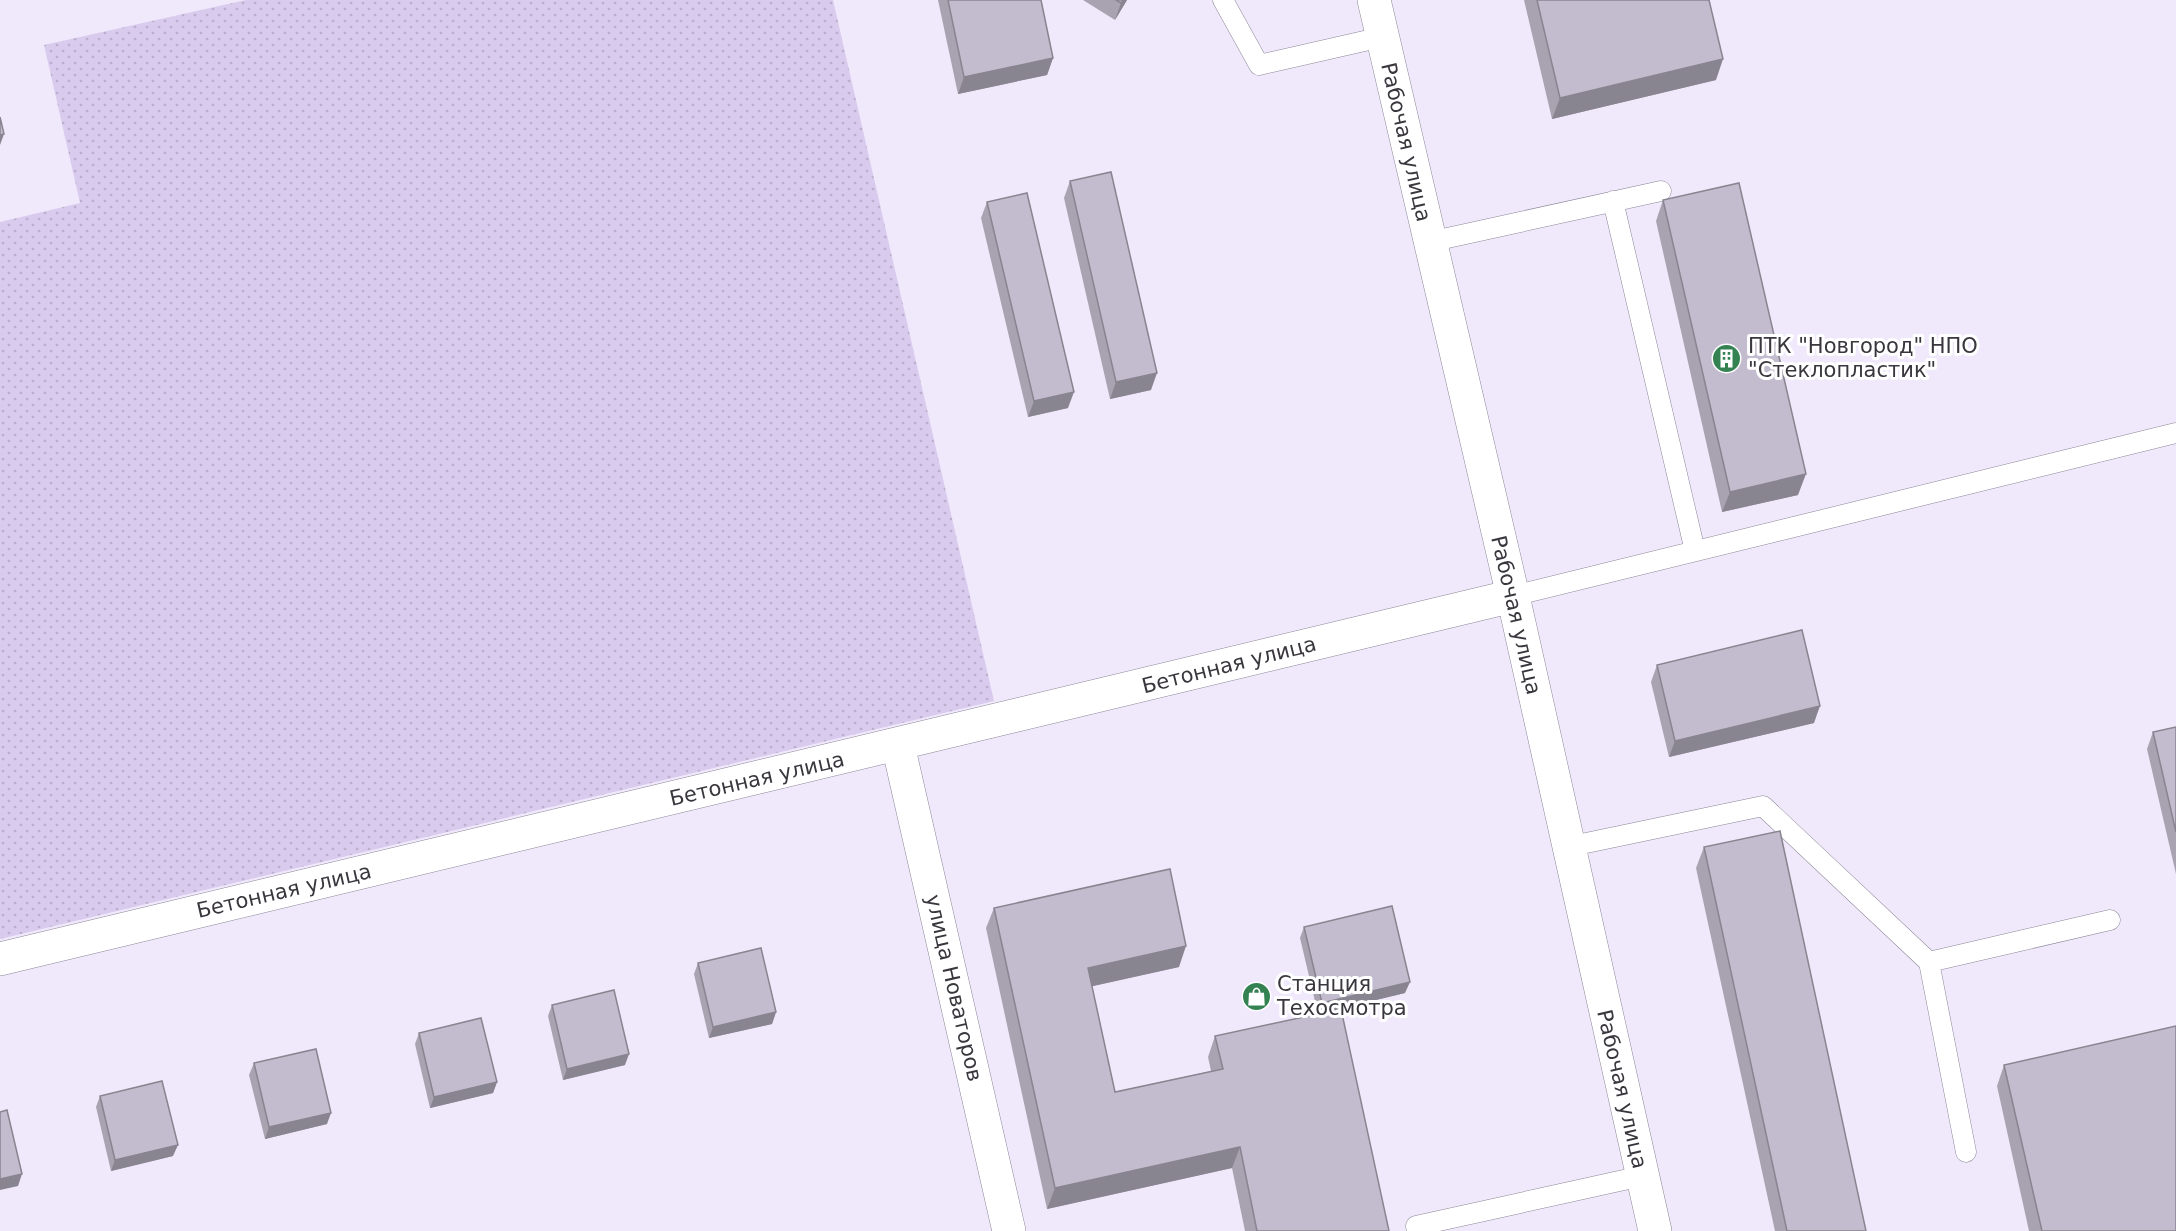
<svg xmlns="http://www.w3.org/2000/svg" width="2176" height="1231" font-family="'DejaVu Sans',sans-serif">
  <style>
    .park { fill: url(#park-dots) }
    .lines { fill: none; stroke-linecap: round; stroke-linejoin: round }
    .lane-casing { stroke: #8c8697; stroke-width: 21 }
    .street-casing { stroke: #8c8697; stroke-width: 34 }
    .secondary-casing { stroke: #8c8697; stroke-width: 34 }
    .lane { stroke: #fff; stroke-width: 20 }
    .street { stroke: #fff; stroke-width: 33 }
    .secondary { stroke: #fff; stroke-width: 33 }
    .wall { fill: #a8a2b1 }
    .shaded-wall { fill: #888490 }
    .building { fill: #c3bcce; stroke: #888490; stroke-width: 1.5 }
    .labels { text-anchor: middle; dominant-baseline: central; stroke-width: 6; stroke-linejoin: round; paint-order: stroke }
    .street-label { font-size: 21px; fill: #39363d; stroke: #fff }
    .poi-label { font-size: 21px; fill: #39363d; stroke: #fff; text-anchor: start }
  </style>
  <defs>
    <pattern id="park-dots" width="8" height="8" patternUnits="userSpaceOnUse" patternTransform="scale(1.5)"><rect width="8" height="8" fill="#d9cbee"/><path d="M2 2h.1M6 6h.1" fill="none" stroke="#bbafcd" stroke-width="1.8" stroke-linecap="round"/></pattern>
  </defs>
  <rect width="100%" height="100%" fill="#f0e9fb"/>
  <path class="park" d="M246,0H833L994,701L0,939V222L80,203L44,45Z"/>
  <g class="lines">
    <defs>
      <path id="lane" d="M1223,0L1259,65L1382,37
        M1613,201L1695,551
        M1429,242L1661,191
        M1513,596L2176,433
        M1567,847L1763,806L1929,962L2110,920
        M1929,962L1966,1152
        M1417,1231L1416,1226L1642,1176"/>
      <path id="street" d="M898,745L1009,1231
        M0,959L1513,596"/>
      <path id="secondary" d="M1374,0L1513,596L1655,1231"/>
    </defs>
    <use href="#lane" class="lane-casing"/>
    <use href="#street" class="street-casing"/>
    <use href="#secondary" class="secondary-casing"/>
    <use href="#lane" class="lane"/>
    <use href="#street" class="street"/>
    <use href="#secondary" class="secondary"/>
  </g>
  <path class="wall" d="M938,0H1041L1053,58L1047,75L958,94Z
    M1083,0H1127L1115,20Z
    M1524,0H1709L1716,80L1552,119Z
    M1070,181L1151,390L1110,399L1064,198Z
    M1663,200L1798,495L1722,512L1656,221Z
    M987,202L1068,408L1028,417L981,218Z
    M1657,665L1814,723L1669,757L1651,682Z
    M2176,727V874L2147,749L2153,732Z
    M1704,847L1866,1231H1775L1696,868Z
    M994,908L1179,967L1092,986L1115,1092L1211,1071L1208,1057L1215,1036L1318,1014L1300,938L1304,927L1405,993L1325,1012L1389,1231H1245L1232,1168L1047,1209L986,928Z
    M698,963L776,1012L772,1024L709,1038L694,974Z
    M552,1005L625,1065L563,1080L548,1016Z
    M419,1033L497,1082L493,1093L430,1108L415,1044Z
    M254,1063L327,1124L265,1139L249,1075Z
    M2004,1065L2176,1231H2029L1997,1086Z
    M100,1096L173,1156L111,1171L96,1107Z"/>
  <path class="shaded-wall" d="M1123,0H1127L1115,20L1121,3Z
    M1053,58L1047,75L958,94L964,77Z
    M1723,59L1716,80L1552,119L1560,98Z
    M4,134L0,145V135Z
    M1157,373L1151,390L1110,399L1116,382Z
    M1074,392L1068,408L1028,417L1034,401Z
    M1806,474L1798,495L1722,512L1730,492Z
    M1820,706L1814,723L1669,757L1675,741Z
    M1186,946L1179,967L1080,989L1088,968Z
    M1410,982L1405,993L1318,1014L1322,1003Z
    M776,1012L772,1024L709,1038L713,1027Z
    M629,1054L625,1065L563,1080L567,1069Z
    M497,1082L493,1093L430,1108L434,1097Z
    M331,1113L327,1124L265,1139L269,1127Z
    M178,1145L173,1156L111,1171L115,1160Z
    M1240,1147L1232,1168L1047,1209L1055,1188Z
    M22,1174L18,1186L0,1190V1179Z"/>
  <path class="building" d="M948,0H1041L1053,58L964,77Z
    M1116,0H1123L1121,3Z
    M1537,0H1709L1723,59L1560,98Z
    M0,117L4,134L0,135Z
    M1111,172L1157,373L1116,382L1070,181Z
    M1739,183L1806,474L1730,492L1663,200Z
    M1027,193L1074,392L1034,401L987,202Z
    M1802,630L1820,706L1675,741L1657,665Z
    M2176,727V832L2153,732Z
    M1780,831L1866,1231H1787L1704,847Z
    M1170,869L1186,946L1088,968L1115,1092L1223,1069L1215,1036L1341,1009L1389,1231H1257L1240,1147L1055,1188L994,908Z
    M1392,906L1410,982L1322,1003L1304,927Z
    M761,948L776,1012L713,1027L698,963Z
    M614,990L629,1054L567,1069L552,1005Z
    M481,1018L497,1082L434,1097L419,1033Z
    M2176,1026V1231H2042L2004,1065Z
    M316,1049L331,1113L269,1127L254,1063Z
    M162,1081L178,1145L115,1160L100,1096Z
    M7,1110L22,1174L0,1179V1112Z"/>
  <defs>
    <symbol id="building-disc" viewBox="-11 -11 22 22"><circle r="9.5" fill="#348252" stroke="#fff"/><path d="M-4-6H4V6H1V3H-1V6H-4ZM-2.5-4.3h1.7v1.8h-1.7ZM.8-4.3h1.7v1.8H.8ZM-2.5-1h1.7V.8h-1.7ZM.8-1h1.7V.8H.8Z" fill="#fff"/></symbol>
    <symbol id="shop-disc" viewBox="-11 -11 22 22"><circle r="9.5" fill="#348252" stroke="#fff"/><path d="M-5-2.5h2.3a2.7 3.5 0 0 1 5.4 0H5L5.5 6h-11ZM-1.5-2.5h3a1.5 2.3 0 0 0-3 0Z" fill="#fff"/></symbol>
  </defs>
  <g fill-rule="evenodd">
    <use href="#building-disc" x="1710" y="342" width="33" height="33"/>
    <use href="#shop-disc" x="1240" y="980" width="33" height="33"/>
  </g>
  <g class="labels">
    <g class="street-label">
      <text transform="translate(1406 142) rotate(77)">Рабочая улица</text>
      <text transform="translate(1516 615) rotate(77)">Рабочая улица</text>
      <text transform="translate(1229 665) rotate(-14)">Бетонная улица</text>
      <text transform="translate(757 779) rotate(-13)">Бетонная улица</text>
      <text transform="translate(284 891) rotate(-13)">Бетонная улица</text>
      <text transform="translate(954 988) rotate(77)">улица Новаторов</text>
      <text transform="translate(1622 1089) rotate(77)">Рабочая улица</text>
    </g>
    <g class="poi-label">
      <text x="1748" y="346">ПТК "Новгород" НПО<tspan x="1748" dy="24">"Стеклопластик"</tspan></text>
      <text x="1277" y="984">Станция<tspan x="1277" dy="24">Техосмотра</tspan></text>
    </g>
  </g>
</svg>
